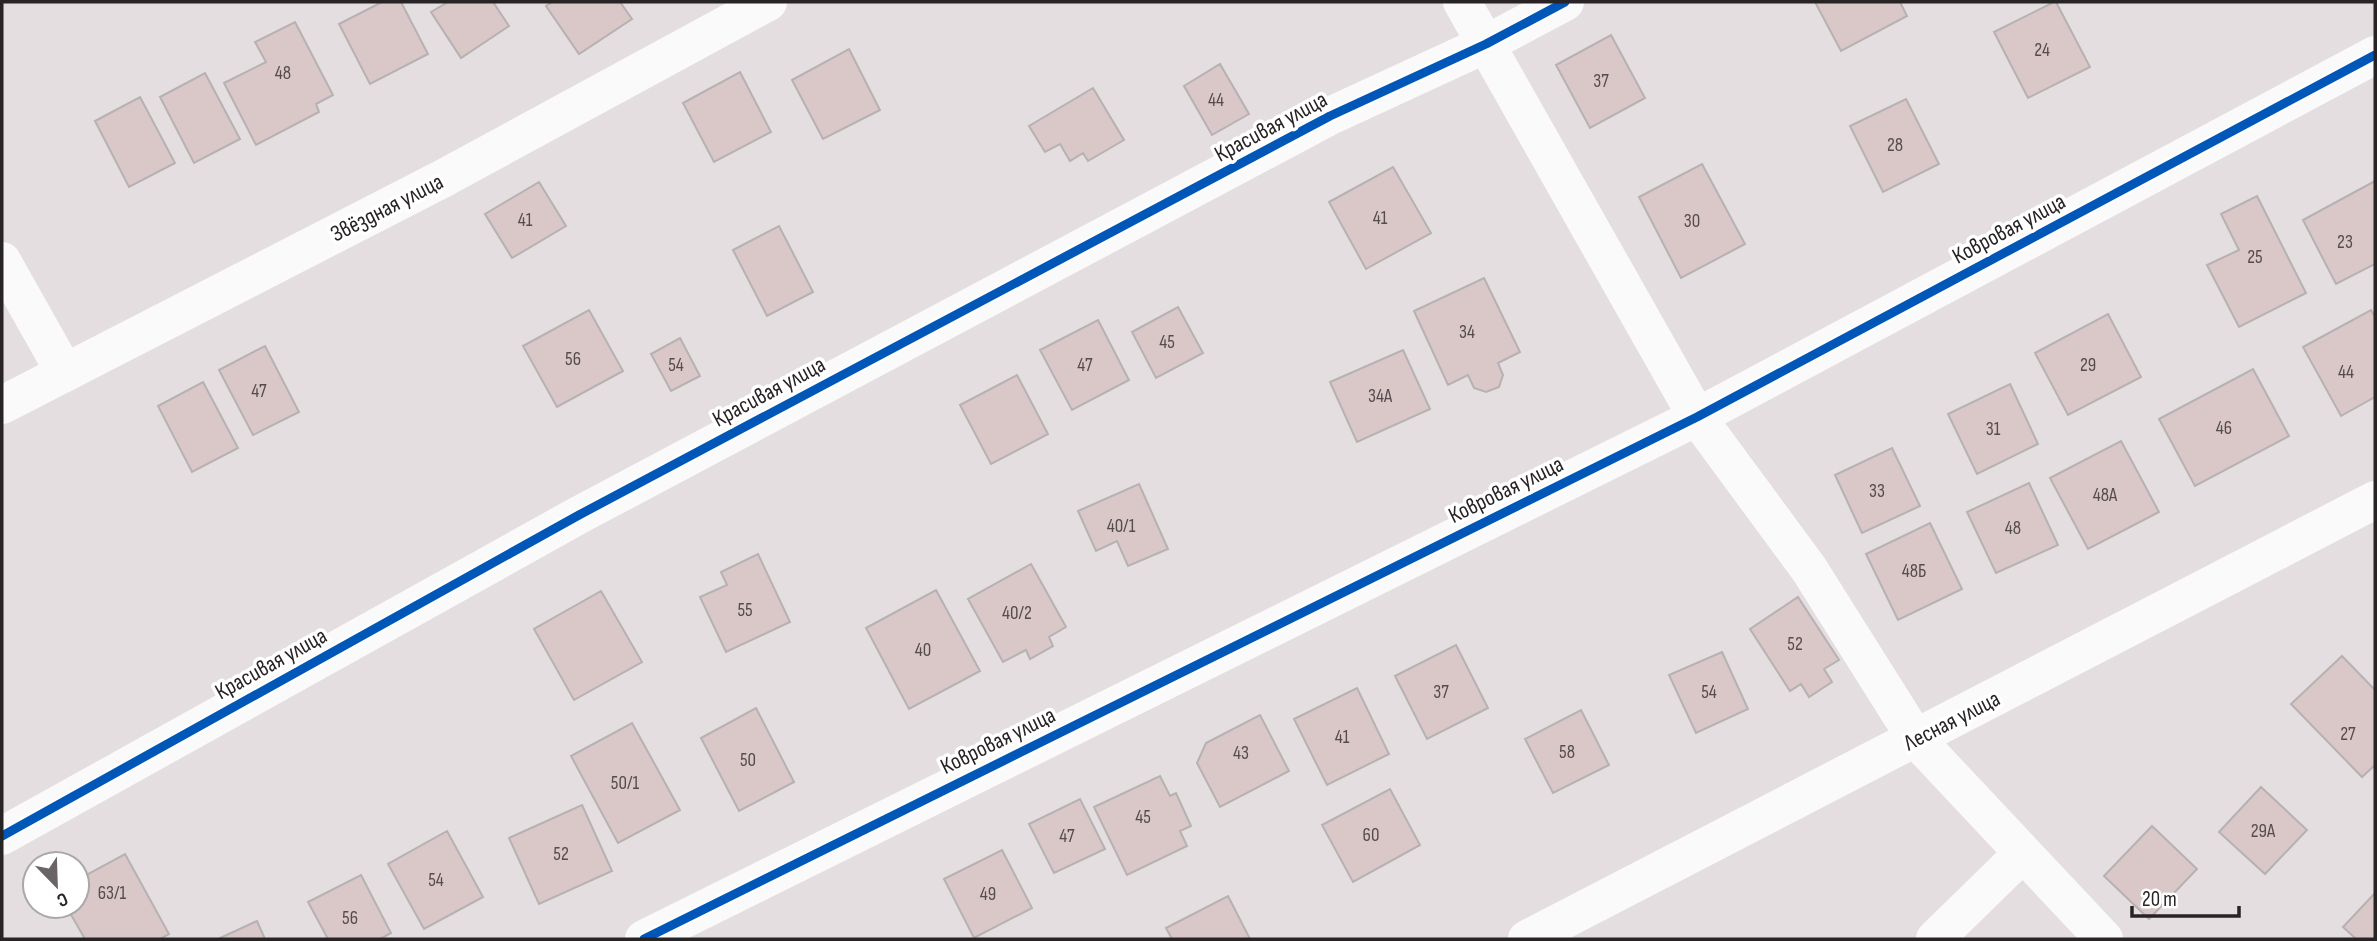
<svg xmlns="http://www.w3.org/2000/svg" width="2377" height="941" font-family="'Sofia Sans Condensed',sans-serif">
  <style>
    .building { fill: #dac7c8; stroke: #b6b1b2; stroke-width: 2 }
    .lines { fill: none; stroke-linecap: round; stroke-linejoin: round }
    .minor { stroke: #fbfafa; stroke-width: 38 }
    .cycleway-casing { stroke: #fff; stroke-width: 13 }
    .cycleway { stroke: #0057b8; stroke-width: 9 }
    .labels { text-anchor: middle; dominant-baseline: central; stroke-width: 7; stroke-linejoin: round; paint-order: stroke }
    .number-label { font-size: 19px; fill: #544c4d }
    .street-label { font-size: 23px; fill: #282324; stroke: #fff }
  </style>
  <rect width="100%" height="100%" fill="#e4dee0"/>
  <path class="building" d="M382,2H401L428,54L370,84L339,24Z
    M448,2H493L509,26L461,58L431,12Z
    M552,2H620L632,19L579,54L546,6Z
    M1815,2H1900L1907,16L1841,51Z
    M2054,2H2056L2090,67L2028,98L1994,32Z
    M295,22L333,95L316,104L319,112L256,145L224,83L266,62L255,42Z
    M1611,35L1645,98L1590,128L1556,65Z
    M849,49L880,110L823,139L792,80Z
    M1220,64L1249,114L1212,135L1184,86Z
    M740,72L771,132L714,162L683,103Z
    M205,73L240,139L194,163L160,97Z
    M1093,88L1124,140L1088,161L1083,153L1070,161L1060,144L1045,152L1029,126Z
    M140,97L175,163L129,187L95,121Z
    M1906,99L1939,164L1883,192L1850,126Z
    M1702,164L1745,244L1681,278L1639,197Z
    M1393,167L1431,233L1366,269L1329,202Z
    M2375,181V264L2336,284L2303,220Z
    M539,182L566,226L512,258L485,214Z
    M2257,196L2306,293L2239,327L2207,265L2239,250L2221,214Z
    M779,226L813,292L767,316L733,250Z
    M1484,278L1520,352L1498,363L1503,375L1499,387L1486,392L1474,388L1468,375L1448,385L1414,311Z
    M1178,307L1203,353L1156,378L1132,332Z
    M589,310L623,371L557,407L523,346Z
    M2371,310L2375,317V397L2341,416L2303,347Z
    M2108,314L2141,377L2068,415L2035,353Z
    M1098,320L1129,380L1072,410L1040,350Z
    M680,338L700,376L671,391L651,354Z
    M265,346L299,412L253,435L219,370Z
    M1403,350L1430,409L1357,442L1330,382Z
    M2253,369L2289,436L2195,486L2159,419Z
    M1017,375L1048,434L991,464L960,405Z
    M203,382L238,448L192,472L158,406Z
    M2010,384L2038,444L1977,474L1948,414Z
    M2121,441L2159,512L2088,549L2050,478Z
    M1892,448L1920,506L1862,533L1835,475Z
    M2029,483L2058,545L1996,573L1967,512Z
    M1139,484L1168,549L1128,566L1117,541L1096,551L1078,511Z
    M1930,523L1962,589L1898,620L1866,554Z
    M758,554L790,622L726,652L700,597L727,585L721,572Z
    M1031,564L1066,627L1049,637L1053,646L1030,659L1026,650L1003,662L968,599Z
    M936,590L980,671L909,709L866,628Z
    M601,591L642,662L574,700L534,629Z
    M1798,597L1839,660L1824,669L1832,682L1809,697L1801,684L1790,691L1750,629Z
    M1456,645L1488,708L1427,739L1395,676Z
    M1722,652L1748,709L1696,733L1669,675Z
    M2342,656L2375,690V765L2362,777L2291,704Z
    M1357,688L1389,754L1327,785L1294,719Z
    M756,708L794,782L739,811L701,738Z
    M1581,710L1609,765L1553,793L1525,739Z
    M1260,715L1289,771L1220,807L1197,763L1206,743Z
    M632,723L680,810L618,843L571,756Z
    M1160,776L1170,796L1176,793L1191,826L1180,831L1187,846L1127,875L1094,807Z
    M2261,787L2307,830L2265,874L2219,832Z
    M1390,789L1420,845L1353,882L1322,825Z
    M1080,799L1105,849L1054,873L1029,824Z
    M582,805L612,871L539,904L509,838Z
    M2152,826L2197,869L2149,919L2104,876Z
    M447,831L483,897L424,929L388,864Z
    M1002,850L1032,908L974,938L944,879Z
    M125,854L169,934L160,939H85L66,906H77V880Z
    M361,875L391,933L380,939H328L308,902Z
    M2375,893V939H2356L2343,927Z
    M1228,896L1250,939H1172L1166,928Z
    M257,921L265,939H218Z"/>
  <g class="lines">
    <path class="minor" d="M1462,2L1697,417L1809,569L1916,739L2104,939
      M2,261L65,373
      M2,405L442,179L768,2
      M2,836L579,515L1330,116L1486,44L1565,2
      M644,939L1697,417L2375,55
      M1527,939L2375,500
      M1935,939L2022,854"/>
    <defs>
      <path id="cycleway" d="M2,836L579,515L1330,116L1486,44L1565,2
        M644,939L1697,417L2375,55"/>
    </defs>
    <use href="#cycleway" class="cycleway-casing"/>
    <use href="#cycleway" class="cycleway"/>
  </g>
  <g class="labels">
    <g class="number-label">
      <text x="2042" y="50">24</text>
      <text x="283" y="73">48</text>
      <text x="1601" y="81">37</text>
      <text x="1216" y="100">44</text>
      <text x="1895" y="145">28</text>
      <text x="1380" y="218">41</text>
      <text x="525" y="220">41</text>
      <text x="1692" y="221">30</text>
      <text x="2345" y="242">23</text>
      <text x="2255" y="257">25</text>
      <text x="1467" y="332">34</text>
      <text x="1167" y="342">45</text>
      <text x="573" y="359">56</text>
      <text x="676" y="365">54</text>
      <text x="1085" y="365">47</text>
      <text x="2088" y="365">29</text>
      <text x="2346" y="372">44</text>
      <text x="259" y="391">47</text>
      <text x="1380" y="396">34А</text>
      <text x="2224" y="428">46</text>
      <text x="1993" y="429">31</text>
      <text x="1877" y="491">33</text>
      <text x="2105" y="495">48А</text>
      <text x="1121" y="526">40/1</text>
      <text x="2013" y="528">48</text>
      <text x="1914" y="571">48Б</text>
      <text x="745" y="610">55</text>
      <text x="1017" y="613">40/2</text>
      <text x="1795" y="644">52</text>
      <text x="923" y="650">40</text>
      <text x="1441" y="692">37</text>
      <text x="1709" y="692">54</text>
      <text x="2348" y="734">27</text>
      <text x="1342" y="737">41</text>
      <text x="1567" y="752">58</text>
      <text x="1241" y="753">43</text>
      <text x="748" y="760">50</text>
      <text x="625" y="783">50/1</text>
      <text x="1143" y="817">45</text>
      <text x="2263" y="831">29А</text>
      <text x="1371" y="835">60</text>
      <text x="1067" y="836">47</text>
      <text x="561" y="854">52</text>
      <text x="436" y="880">54</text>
      <text x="112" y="893">63/1</text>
      <text x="988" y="894">49</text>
      <text x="350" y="918">56</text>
    </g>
    <g class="street-label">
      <text transform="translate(1271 127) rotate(-28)">Красивая улица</text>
      <text transform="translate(387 208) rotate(-27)">Звёздная улица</text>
      <text transform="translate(2009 229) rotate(-28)">Ковровая улица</text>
      <text transform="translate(769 392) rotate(-28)">Красивая улица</text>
      <text transform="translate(1506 490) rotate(-26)">Ковровая улица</text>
      <text transform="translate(271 664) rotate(-29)">Красивая улица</text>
      <text transform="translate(1952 721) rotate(-27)">Лесная улица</text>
      <text transform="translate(998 741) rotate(-26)">Ковровая улица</text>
    </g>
  </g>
  <rect width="2377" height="941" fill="none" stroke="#282324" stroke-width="7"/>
  <g transform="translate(56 885) rotate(157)"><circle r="33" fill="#ffffff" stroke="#a9a7a7" stroke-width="2"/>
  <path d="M0-5L12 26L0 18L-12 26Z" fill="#6a6466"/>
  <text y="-10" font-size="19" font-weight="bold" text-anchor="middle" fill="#282324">С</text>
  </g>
  <path d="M2132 906v10h107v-10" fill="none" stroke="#282324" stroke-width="3.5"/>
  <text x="2142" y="906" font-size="21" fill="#282324" stroke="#ffffff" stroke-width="5" paint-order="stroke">20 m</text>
</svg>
